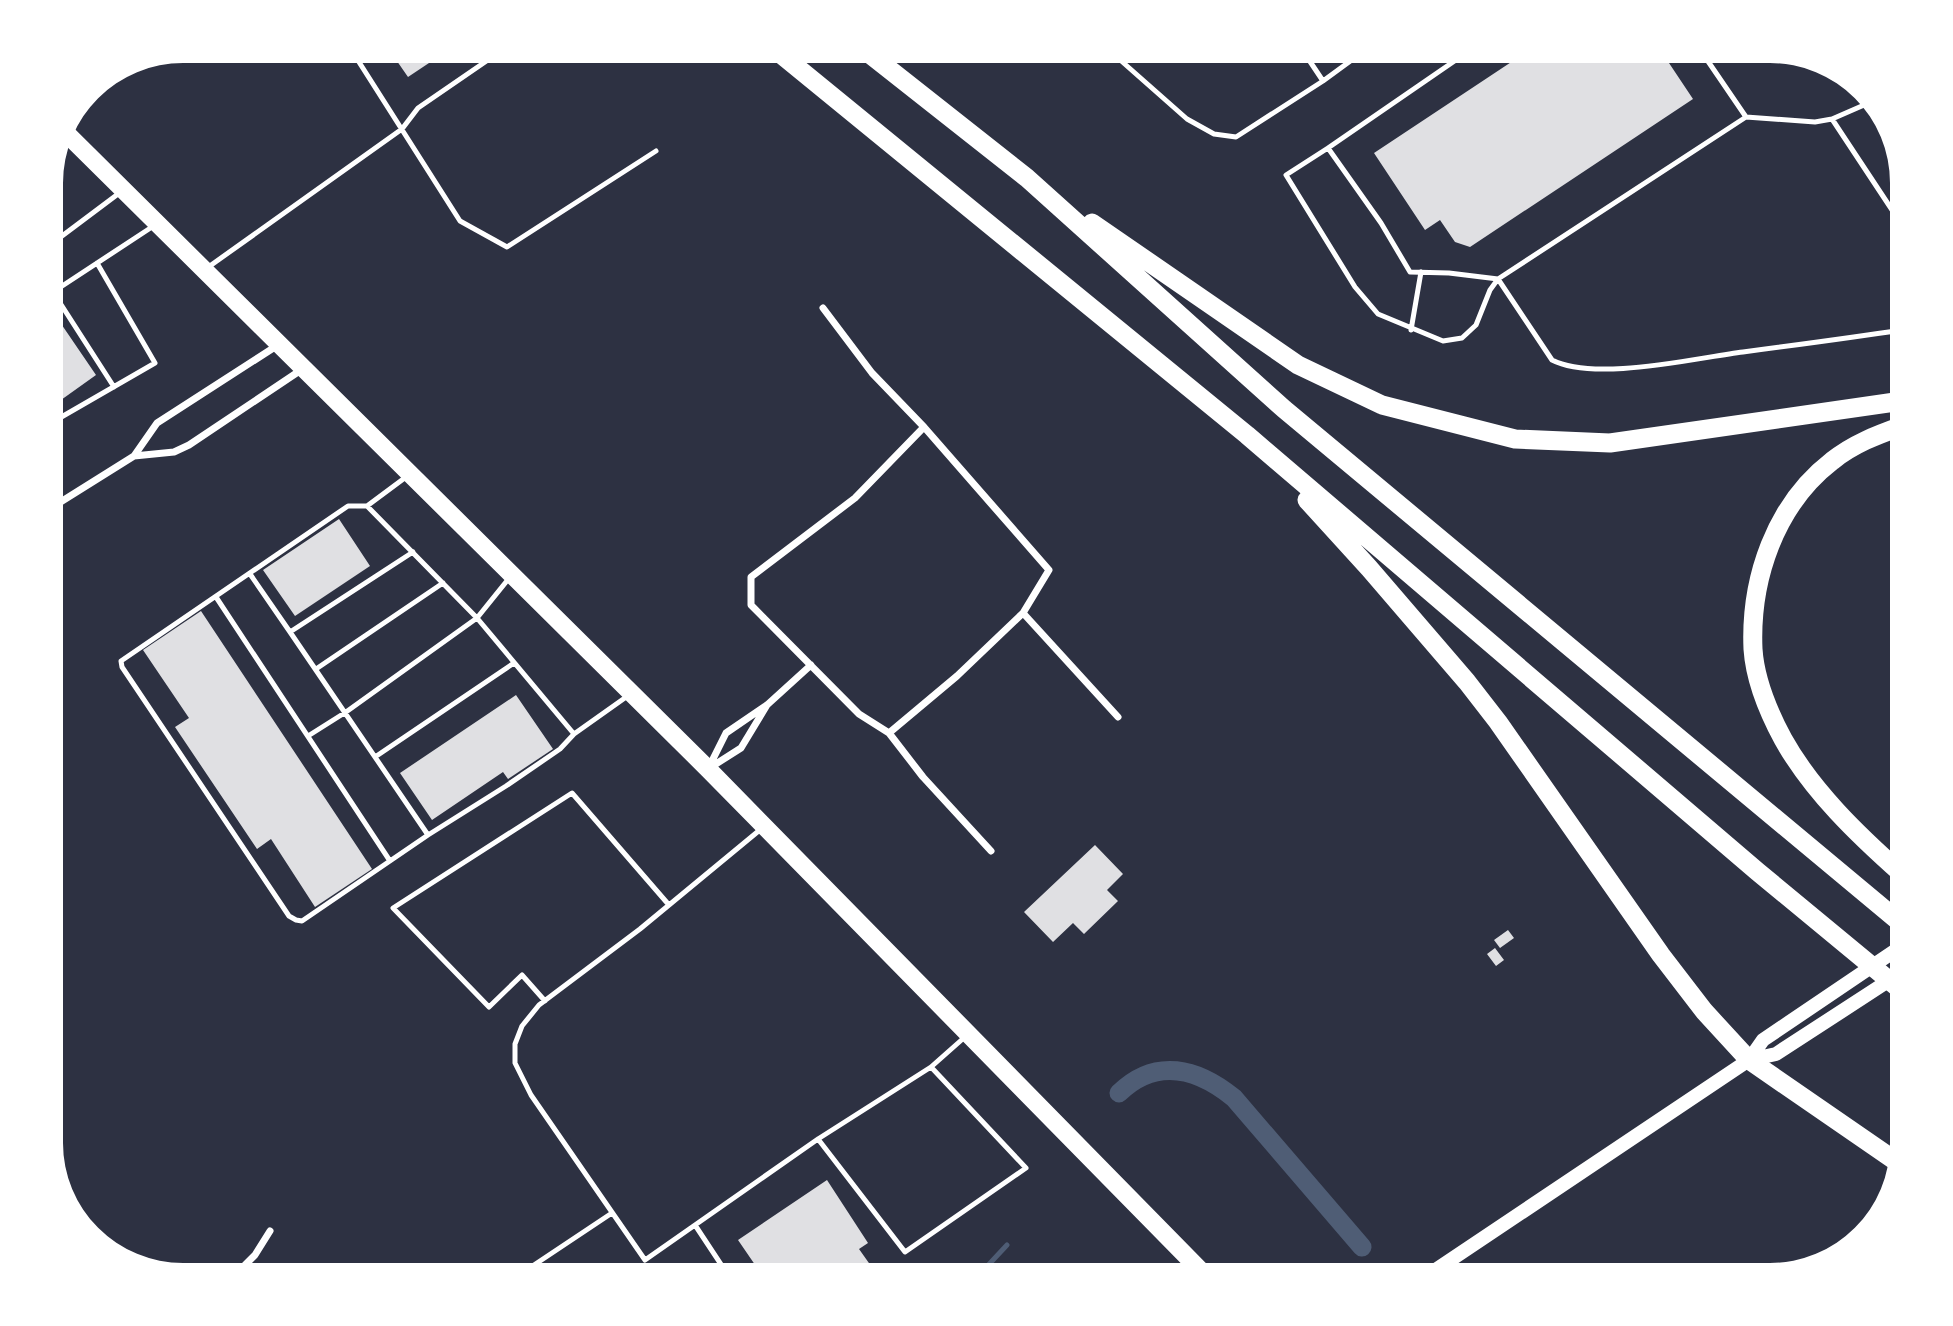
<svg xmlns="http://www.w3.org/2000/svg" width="1953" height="1326" font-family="'Source Sans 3',sans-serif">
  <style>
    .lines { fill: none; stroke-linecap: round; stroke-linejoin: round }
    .stream { stroke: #4f5d75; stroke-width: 5 }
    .canal { stroke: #4f5d75; stroke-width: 19 }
    .building { fill: #e0e0e3 }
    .service { stroke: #fff; stroke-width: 5 }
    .minor { stroke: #fff; stroke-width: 7 }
    .secondary { stroke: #fff; stroke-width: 14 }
    .primary { stroke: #fff; stroke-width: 18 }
    .motorway { stroke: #fff; stroke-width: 19 }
  </style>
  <rect width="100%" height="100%" fill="#2d3142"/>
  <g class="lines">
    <path class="stream" d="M979,1275L1007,1245"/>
    <path class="canal" d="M1119,1093C1156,1057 1197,1068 1234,1098L1362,1247"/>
  </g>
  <path class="building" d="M390,51H447L408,77Z
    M1528,51H1661L1693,99L1470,247L1455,242L1440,220L1425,230L1374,153Z
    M51,309L96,375L61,400L51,384Z
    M339,519L370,566L295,616L263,570Z
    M201,611L372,869L315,907L271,839L257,849L175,727L189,718L143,650Z
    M516,695L553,749L508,779L503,772L432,820L400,773Z
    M1095,845L1123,874L1107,890L1118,901L1084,934L1073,923L1053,942L1024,912Z
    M1508,930L1514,938L1500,948L1494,940Z
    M1495,948L1504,960L1496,966L1487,954Z
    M827,1180L868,1243L859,1249L876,1273L873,1275H762L738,1240Z"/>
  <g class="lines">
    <path class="service" d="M352,51L460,221L507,247L656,151
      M1110,51L1187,119L1214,134L1236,137L1323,81L1364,51
      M1303,51L1323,81
      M1469,51L1328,148L1381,223L1410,272L1449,273L1498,279L1746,117L1815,122L1832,119L1871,102
      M1701,51L1746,117
      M1832,119L1902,225
      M1328,148L1286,175L1355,287L1378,314L1443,341L1462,338L1476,325L1490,290L1498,279L1552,360C1594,382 1695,358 1743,352C1796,345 1849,338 1902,330
      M51,230L58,239L122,191
      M207,268L402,129L418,108L501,51
      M1411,330L1421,272
      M114,387L53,292L155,225
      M51,423L155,363L97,263
      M406,477L367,506H348L121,661L122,667L289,916L296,920L302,921L428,835L506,786L560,749L574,734L629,695
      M413,552L290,632L428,835
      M250,574L290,632
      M510,577L477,618L574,734
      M216,597L390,861
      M316,669L443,583
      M308,736L346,712L477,618L367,506
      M375,757L514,663
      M761,829L640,929L539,1005L522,1026L515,1044V1063L531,1095L645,1260L818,1139L931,1067L966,1036
      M545,1001L522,975L489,1007L393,908L572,793L669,905
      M818,1139L905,1252L1026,1168L931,1067
      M695,1225L728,1275
      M536,1275L531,1267L612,1213"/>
    <path class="minor" d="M823,308L872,373L924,427L1049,570L1023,613L957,676L889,733
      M924,427L855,498L751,577V605L859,714L889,733L923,777L991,851
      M134,456L174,452L189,445L304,368
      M51,508L134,456L157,423L278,345
      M1023,613L1118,717
      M767,705L741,748L708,769L726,733L767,705L811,665
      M235,1275L255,1255L270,1231"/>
    <path class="secondary" d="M1749,1060L1776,1054L1902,972
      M1428,1275L1749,1060L1763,1040L1902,946"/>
    <path class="primary" d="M69,136L708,769L1205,1275"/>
    <path class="motorway" d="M777,51L1247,435L1758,872L1902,991
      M866,51L1027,178L1284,409L1902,924
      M1092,223L1298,365L1382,405L1515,439L1610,443L1902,401
      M1902,426C1877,435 1853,444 1832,461C1775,505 1750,579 1753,649C1755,680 1769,713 1783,739C1812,791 1858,835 1902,874
      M1307,500L1369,568L1467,682L1498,722L1661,955L1704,1011L1749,1060L1897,1162"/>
  </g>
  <path d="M0 0H1953V1326H0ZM183 63H1770A120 120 0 0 1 1890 183V1143A120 120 0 0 1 1770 1263H183A120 120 0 0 1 63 1143V183A120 120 0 0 1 183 63Z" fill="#fff" fill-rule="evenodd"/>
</svg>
